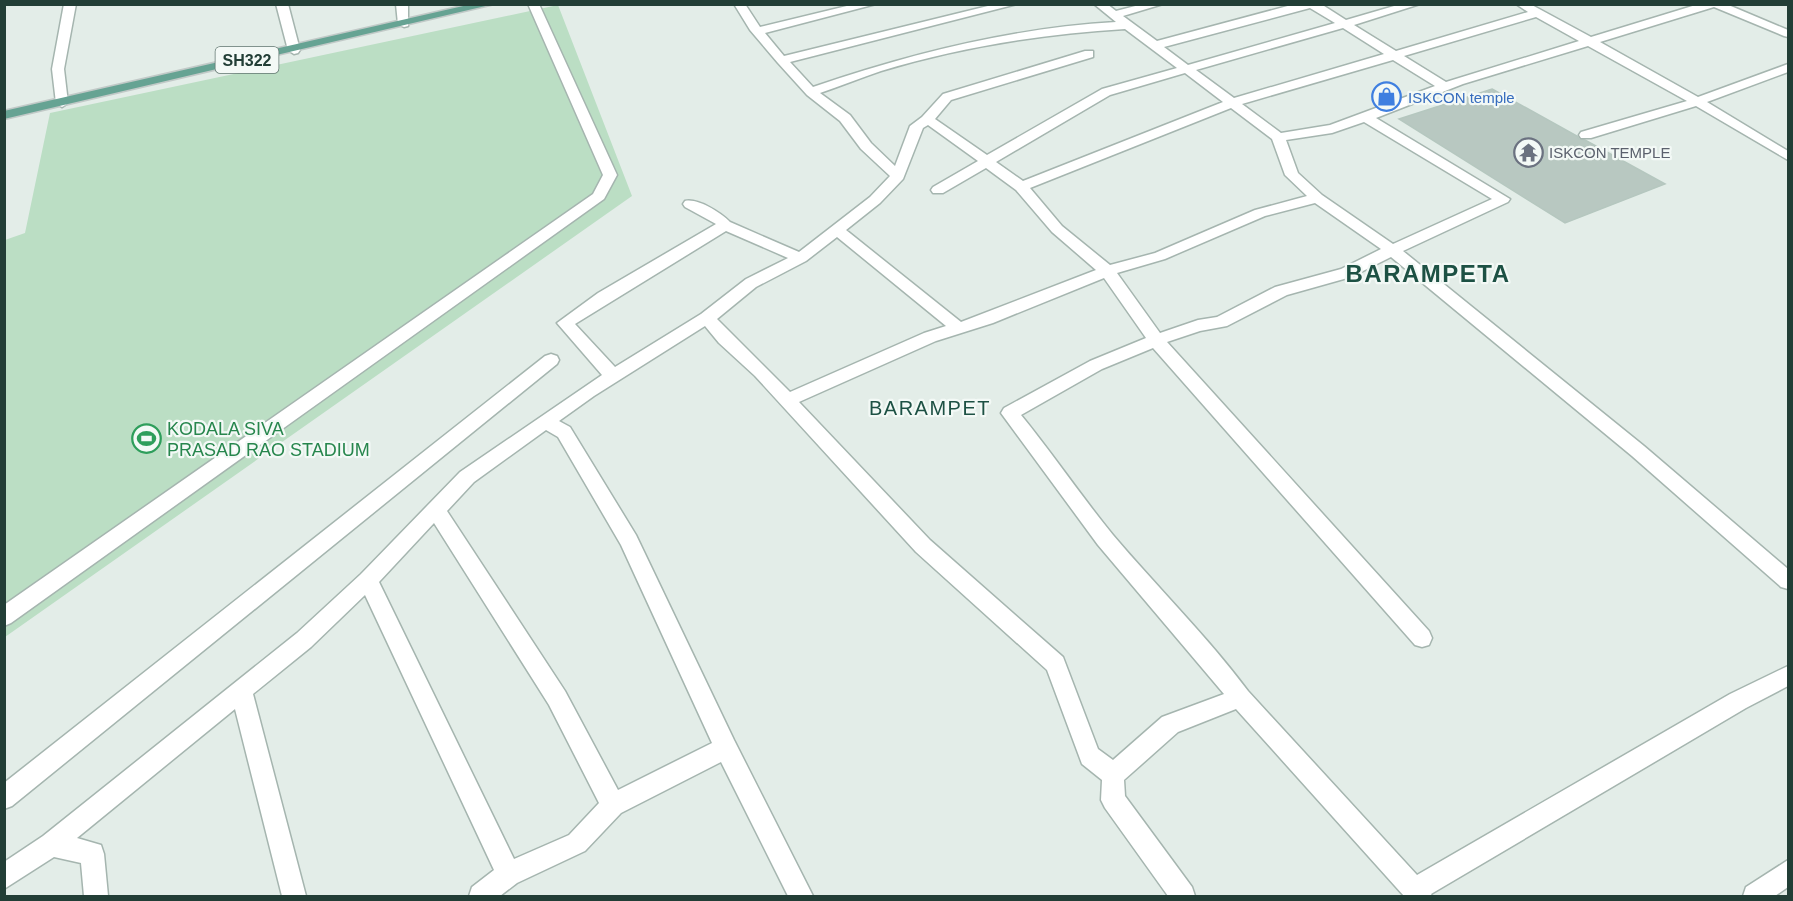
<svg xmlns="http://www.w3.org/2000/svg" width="1793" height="901" font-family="Helvetica,sans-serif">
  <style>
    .green { fill: #bbdec4 }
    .building { fill: #b8c8c1; stroke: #b5c7bf; stroke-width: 1.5 }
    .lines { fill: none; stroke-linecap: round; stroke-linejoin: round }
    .street-casing { stroke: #a5b5af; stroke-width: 3 }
    .primary-casing { stroke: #c1c9c7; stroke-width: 3 }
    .street { fill: #fff; fill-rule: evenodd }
    .primary { fill: #66a393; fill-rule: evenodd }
    .labels { text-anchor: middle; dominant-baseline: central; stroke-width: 4.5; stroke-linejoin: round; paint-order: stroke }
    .far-shop-label { font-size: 15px; fill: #366cbe; stroke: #f3f9f6; text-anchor: start }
    .far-worship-label { font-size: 15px; fill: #5b616d; stroke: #f3f9f6; text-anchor: start }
    .shield { fill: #f3f9f6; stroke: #617670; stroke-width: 1.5 }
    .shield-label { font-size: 16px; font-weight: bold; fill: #223e36 }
    .leisure-label { font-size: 18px; fill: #27864d; stroke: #f3f9f6; text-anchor: start }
    .neighbourhood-label { font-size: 20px; letter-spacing: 1.5px; fill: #1d5144; stroke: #f3f9f6 }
    .district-label { font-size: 24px; font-weight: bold; letter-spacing: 1.5px; fill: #1d5144; stroke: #f3f9f6 }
  </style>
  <rect width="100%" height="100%" fill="#e3ede8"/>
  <path class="green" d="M558,5L632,196L5,637V240L25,233L50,113Z"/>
  <path class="building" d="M1492,89L1577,136L1579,139L1585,140L1665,184L1565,223L1399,119Z"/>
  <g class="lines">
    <defs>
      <path id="street" d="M64,4H76L64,69L68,103L62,107L56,103L52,69Z
        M276,4H288L300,50L298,53L294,54L288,50Z
        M396,4H408V26L404,27L398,24Z
        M528,4H539L617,175L604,199L11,623L4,626V605L593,194L603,175Z
        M734,4H745L760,27L855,4H876L765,33L784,56L996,4H1017L790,62L813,87C912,53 1012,28 1116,22L1094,4H1107L1116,11L1143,4H1163L1123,16L1157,41L1295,4H1321L1346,20L1401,4H1420L1354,25L1396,51L1528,12L1516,4H1530L1591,37L1699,4H1726L1788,30V37L1784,36L1714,7L1600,42L1698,97L1788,64V72L1707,102L1788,151V160L1696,106L1591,138H1581L1579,135L1581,132L1687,101L1588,46L1463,84L1376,118L1510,199L1508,202L1403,251L1644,446L1788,569V589L1781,587L1632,456L1391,257L1351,277L1287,295L1227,326L1200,331L1167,342L1429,631L1432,638L1429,645L1422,647L1415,645L1153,348L1102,369L1021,415C1053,454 1081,496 1113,535C1157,587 1207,636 1248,691L1417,875L1730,694L1788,666V686L1746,708L1431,894L1432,896H1404L1236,709L1178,732L1124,780L1125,796L1192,887L1195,896H1168L1105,808L1101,800L1102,780L1082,764L1047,670L916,552L755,376L719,343L705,326L594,396L559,421L570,427L636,535L734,740L813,896H788L721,762L621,813L585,851L517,883L500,896H469L472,887L494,870L365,595L311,647L253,694L306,896H282L235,709L77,838L101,845L104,854L108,896H84L81,863L54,857L4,889V862L43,836L297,633L361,574L460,472L602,375L557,323L598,293L716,224L685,207L683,204L685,201C698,198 721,213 730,222L799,252L870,197L890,176L861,149L840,121L807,95L778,63L750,30ZM1310,8L1335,23L1188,65L1164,47ZM1536,17L1579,41L1446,82L1404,56ZM1343,28L1384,54L1234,98L1196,70ZM1125,29L1177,68L1102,89L987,155L935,119L951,100L1093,57V51H1085L943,94L922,117L910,126L895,166L871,143L850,115L820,93C841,86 860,78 881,71C960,47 1042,34 1125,29ZM1393,60L1435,86L1330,125L1281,133L1242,104ZM1185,73L1223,102L1023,181L996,162L1110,95ZM1231,108L1272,139L1285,175L1307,196L1255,210L1155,253L1110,265L1062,226L1030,188ZM1364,122L1492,199L1393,244L1322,195L1298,173L1286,140L1332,133ZM928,125L978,161L933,187L931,190L933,193H943L986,168L1016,190L1052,232L1096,270L961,322L846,230L880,203L903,179L923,128ZM1315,203L1381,249L1341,269L1275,287L1217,317L1198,320L1160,333L1117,273L1165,259L1265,216ZM726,231L788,258L746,279L701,314L615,367L575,324ZM837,237L946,326L924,333L790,392L717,319L756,287L806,261ZM1104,278L1146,338L1090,361L1004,408L1001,413L1098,545L1224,694L1162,717L1113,760L1098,749L1063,657L930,540L799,402L936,341L993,323ZM546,430L558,437L621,545L712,743L618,790L565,691L447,511L474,482ZM434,523L549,705L599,803L569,835L514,859L379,582Z
        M551,354L557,356L559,360L557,364L12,806L4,809V783L545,356Z
        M1788,860V887L1775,896H1743L1746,887Z"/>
      <path id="primary" d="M472,4H494L4,119V111Z"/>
    </defs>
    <use href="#street" class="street-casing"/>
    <use href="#primary" class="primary-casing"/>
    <use href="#street" class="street"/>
    <use href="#primary" class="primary"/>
  </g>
  <defs>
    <symbol id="shop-ring" viewBox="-11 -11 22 22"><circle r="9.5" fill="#f3f9f6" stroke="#3f7fe0" stroke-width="1.5"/><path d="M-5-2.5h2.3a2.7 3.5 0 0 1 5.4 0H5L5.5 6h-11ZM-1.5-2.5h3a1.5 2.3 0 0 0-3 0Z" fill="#3f7fe0"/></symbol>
    <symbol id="temple-ring" viewBox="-11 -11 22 22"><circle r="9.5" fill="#f3f9f6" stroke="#6b7280" stroke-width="1.5"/><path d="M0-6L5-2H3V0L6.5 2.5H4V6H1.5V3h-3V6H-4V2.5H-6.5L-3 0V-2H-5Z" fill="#6b7280"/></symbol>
    <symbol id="stadium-ring" viewBox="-11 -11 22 22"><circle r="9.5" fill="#f3f9f6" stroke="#2e9e5b" stroke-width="1.5"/><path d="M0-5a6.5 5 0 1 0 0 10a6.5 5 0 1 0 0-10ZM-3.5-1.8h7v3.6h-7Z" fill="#2e9e5b"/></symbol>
  </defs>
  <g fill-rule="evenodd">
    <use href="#shop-ring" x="1370" y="80" width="33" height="33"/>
    <use href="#temple-ring" x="1512" y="136" width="33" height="33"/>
    <use href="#stadium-ring" x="130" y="422" width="33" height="33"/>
  </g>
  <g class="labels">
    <g class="far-shop-label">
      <text x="1408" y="97">ISKCON temple</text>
    </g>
    <g class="far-worship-label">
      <text x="1549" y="152">ISKCON TEMPLE</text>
    </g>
    <rect class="shield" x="215.5" y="47" width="63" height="26" rx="4.5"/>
    <g class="shield-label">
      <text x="247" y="60">SH322</text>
    </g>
    <g class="leisure-label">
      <text x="167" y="429">KODALA SIVA<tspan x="167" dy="21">PRASAD RAO STADIUM</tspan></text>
    </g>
    <g class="neighbourhood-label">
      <text x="930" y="408">BARAMPET</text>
    </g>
    <g class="district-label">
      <text x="1428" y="273">BARAMPETA</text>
    </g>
  </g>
  <rect width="1793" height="901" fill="none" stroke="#223e36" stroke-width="12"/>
</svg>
